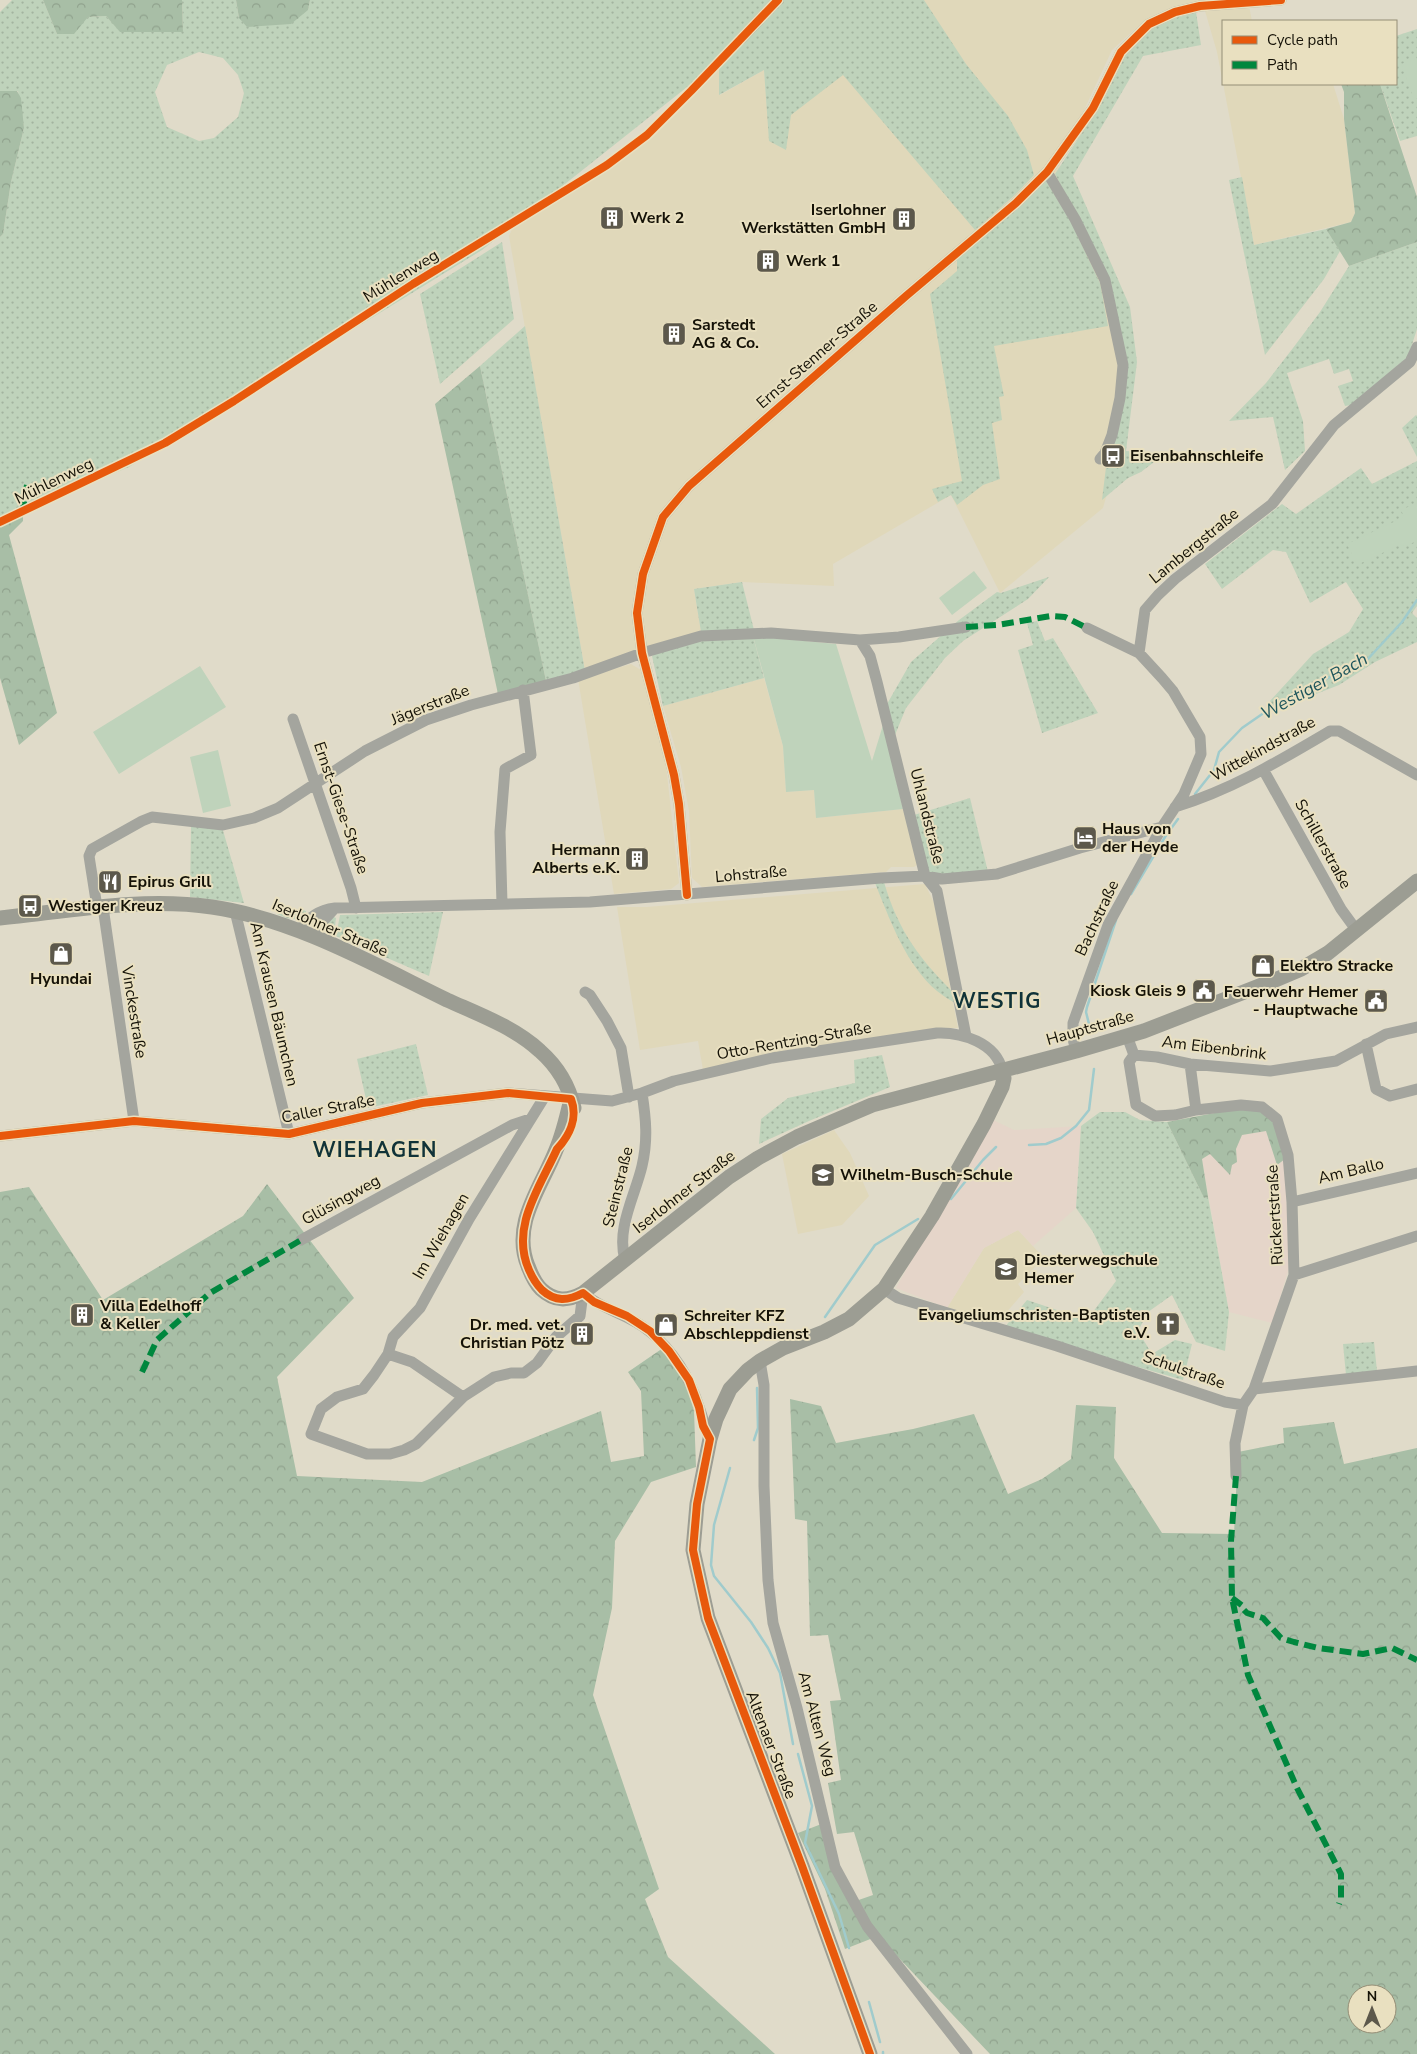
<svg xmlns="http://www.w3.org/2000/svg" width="1417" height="2054" font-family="'Nunito Sans',sans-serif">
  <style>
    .built { fill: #e0d8ba }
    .industrial { fill: #e5d5c9 }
    .grass { fill: url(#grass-dots); fill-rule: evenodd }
    .forest { fill: url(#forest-crowns); fill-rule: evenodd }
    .garden { fill: #bfd3bb }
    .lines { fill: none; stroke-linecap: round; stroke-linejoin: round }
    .stream { stroke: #a0cbcc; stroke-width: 2.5 }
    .minor { stroke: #a4a59e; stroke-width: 11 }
    .major { stroke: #9c9d93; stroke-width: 15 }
    .quiet { stroke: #00873e; stroke-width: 6; stroke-dasharray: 12 6; stroke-linecap: butt }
    .cycleway-casing { stroke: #e9e0c0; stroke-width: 11 }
    .cycleway { stroke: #e8590c; stroke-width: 8 }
    .labels { text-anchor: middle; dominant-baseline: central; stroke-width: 4; stroke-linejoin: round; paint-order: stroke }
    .poi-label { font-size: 16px; font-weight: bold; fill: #151207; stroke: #e9e0c0; text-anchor: start }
    .street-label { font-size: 16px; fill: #151207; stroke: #e9e0c0 }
    .water-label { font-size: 18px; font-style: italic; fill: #1f565c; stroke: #e9e0c0 }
    .district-label { font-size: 21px; font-weight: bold; letter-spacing: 1px; fill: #113338; stroke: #e9e0c0 }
  </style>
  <defs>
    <pattern id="grass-dots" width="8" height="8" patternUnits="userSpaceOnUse" patternTransform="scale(1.25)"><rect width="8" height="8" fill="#bfd3bb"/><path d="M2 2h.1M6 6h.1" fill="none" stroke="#a3b49f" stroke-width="1.8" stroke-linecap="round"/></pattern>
    <pattern id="forest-crowns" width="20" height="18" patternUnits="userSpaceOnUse" patternTransform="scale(1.25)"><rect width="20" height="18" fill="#a8bea6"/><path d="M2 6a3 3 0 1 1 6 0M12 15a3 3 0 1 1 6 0" fill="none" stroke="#90a28d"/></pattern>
  </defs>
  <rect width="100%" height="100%" fill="#e0dbc9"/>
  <path class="built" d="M888,0H1229L1165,12L1143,22L1112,50L1059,164L1109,259L1134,362L1122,440L1103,508L1000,593L951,495L833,564L834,586L742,582L694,589L701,632L585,671L509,236L513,227L629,154L663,125V121L719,67L720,95L764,70L767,106Z
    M1249,6L1252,21H1223V84H1333L1344,119L1355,213L1351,222L1254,245L1217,52L1205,11Z
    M631,664L641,670L666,765L679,883L671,889L614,894L578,679Z
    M764,678L783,746L786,792L814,790L816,818L903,809L918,864L914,867H891L886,872L702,887L692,878L689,811L681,767L663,706Z
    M925,884L934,903L958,1028H935L703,1070L698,1041L640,1050L617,907H647Z
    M834,1130L850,1153L869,1196L842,1225L798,1234L782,1154Z
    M1018,1230L1044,1258L1018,1284L1024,1292L998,1322L947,1308L984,1248Z"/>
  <path class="industrial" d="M991,1119L1014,1130L1081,1126L1076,1208L1033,1246L1018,1230L984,1248L947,1308L896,1288Z
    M1276,1129L1285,1159L1289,1268L1272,1323L1229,1312L1202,1159L1242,1135Z"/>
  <path class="grass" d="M12,0H43L57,34L88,17L106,16L121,32H183L182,0H236L239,18L308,10L310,0H775L711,68L482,250L129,467L0,522V237L3,234L11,182L24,128L18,91H0V12ZM199,52L223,58L238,75L244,93L238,117L214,138L199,141L167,127L155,92L167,65Z
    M783,0H924L966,64L1008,116L1027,150L1034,175L1015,195L975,230L843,75L791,115L786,150L769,141L764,70L719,95V67Z
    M1196,12L1201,45L1143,56L1073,176L1130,307L1137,362L1126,451L1157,453L1158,459L1141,472L1128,478L1102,500L1107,459L1126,366L1084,230L1055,174L1093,116L1122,56L1147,32L1165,21Z
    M1417,29V136L1400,141L1380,84H1396V36Z
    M1242,177L1254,245L1326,229L1340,251L1324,279L1265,355L1229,180Z
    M1045,179L1070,220L1100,283L1108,326L994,346L1004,396L999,397L1002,420L992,423L1000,479L983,485L957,505L951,495L938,502L932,489L962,481L930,294L957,271V259Z
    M502,242L514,319L440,384L420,294Z
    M1417,242V329L1408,357L1351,405L1345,406L1338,386L1353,381L1349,369L1334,374L1329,359L1287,373L1303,421L1305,451L1285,470L1273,417L1229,421L1266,383L1293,348L1320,312L1349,266Z
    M525,326L585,671L546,681L480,366Z
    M1416,415L1417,416V457L1402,428Z
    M1417,461V606L1412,613L1417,618V642L1375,662L1339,685L1275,710L1270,701L1313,654L1349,632L1363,609L1346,582L1310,603L1286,552L1273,550L1222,589L1205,564L1282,504L1296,514L1361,468L1372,484Z
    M1049,577L1028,599L963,641L945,658L906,708L895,735L887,704L911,662L959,620L997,592L1001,593Z
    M742,582L754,630L701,632L694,589Z
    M1037,621L1045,641L1053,638L1098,713L1042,733L1018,650L1033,645L1027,623Z
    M753,636L764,678L663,706L652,656C678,640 723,639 753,636Z
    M970,798L988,872L943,875L928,873L914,815Z
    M191,826L222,827L244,903L190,897Z
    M884,882C898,931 921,961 957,996V1004C950,1000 943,996 937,991C906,965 890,920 875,883Z
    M300,909L306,911V915C296,922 288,919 277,914Z
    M443,912L429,976L336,936L340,915Z
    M332,916L336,918L334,935L329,933L327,925Z
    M416,1044L428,1095L368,1108L357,1059Z
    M882,1055L890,1087L809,1121L759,1144L761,1119L788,1098L855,1083L854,1060Z
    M1100,1112H1125L1140,1120L1167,1122L1204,1198L1208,1197L1229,1312L1225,1351L1196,1342L1172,1295L1148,1312L1138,1331L1152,1354L1175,1340L1192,1344L1183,1380L1004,1328L1027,1300L1087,1320L1116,1281L1093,1232L1076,1208L1081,1126Z
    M1374,1342L1377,1371L1346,1375L1343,1344Z"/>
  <path class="forest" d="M43,0H182L183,32H120L106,16L88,17L74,34H57Z
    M236,0H310L308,10L291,24L247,27L239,18Z
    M1341,84H1380L1417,197V242L1349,266L1326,229L1351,222L1355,213L1344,119V92Z
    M0,91H17L21,98L24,128L11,182L3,234L0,237Z
    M480,366L546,681L498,694L435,404Z
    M23,516V521L9,535L57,713L19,745L0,678V525Z
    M1241,1108L1262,1110L1274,1120L1285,1159L1277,1165L1266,1131L1242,1135L1236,1149L1237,1162L1232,1165L1230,1175L1210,1154L1202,1159L1208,1197L1204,1198L1167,1122Z
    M267,1184L354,1298L277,1377L297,1476L422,1482L601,1411L611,1462L644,1456L641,1391L628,1372L663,1348L686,1382L694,1411L696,1467L651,1482L615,1541L612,1608L593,1695L659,1889L645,1899L668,1957L775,2054H0V1192L29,1187L103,1300L243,1216Z
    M790,1399L821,1406L836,1443L913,1429L974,1414L1008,1494L1042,1479L1071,1459L1076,1405L1116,1407L1114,1458L1162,1533L1234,1534L1238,1452L1284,1443L1283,1428L1334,1422L1344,1464L1417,1448V2054H990L878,1936L845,1949L825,1889L798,1833L824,1823L850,1903L873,1895L854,1832L837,1834L828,1783L841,1780L830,1701L841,1700L828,1635L810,1636L807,1521L795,1519ZM1357,1994H1387V2024H1357Z"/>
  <path class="garden" d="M1417,59V98L1414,99L1401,64Z
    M1417,503V541L1405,546L1399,545L1357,565L1347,544L1404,517L1401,510Z
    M974,571L987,588L952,615L939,598Z
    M753,636L836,644L872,761L883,725L903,809L816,818L814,790L786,792L783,746Z
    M200,666L226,707L119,774L93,732Z
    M218,750L231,806L203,813L190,757Z"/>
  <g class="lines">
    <path class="stream" d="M1195,794L1214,770L1219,752L1242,728L1281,701L1330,677L1346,672L1365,662L1402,622L1417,600
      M1131,894L1165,837L1178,819
      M1089,1024L1086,1012L1087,1007L1116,920
      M1029,1145L1046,1144L1061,1138L1076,1126L1089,1110L1094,1069
      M951,1199L983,1160L996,1147
      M825,1317L875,1245L918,1219
      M754,1440L758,1428L757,1388
      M730,1468L714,1525L711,1565L714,1576L751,1622L768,1648L780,1673L793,1744
      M798,1754L812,1806L805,1843L839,1914L849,1948
      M869,2002L880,2042
      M883,2052V2054"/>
    <path class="minor" d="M741,39L778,0
      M1047,172L1075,219L1105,280L1123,365L1120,398L1112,435L1105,453L1100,459
      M860,640L870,656L877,682L925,876L937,891L966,1036
      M1139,653L1145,610L1158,595L1175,579L1272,504L1334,425L1410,362L1417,347
      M293,719L351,888L356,908
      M1264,771L1341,909L1357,931
      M1175,807C1233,789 1279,761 1330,731H1339L1417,775
      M687,895L679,804L674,775L642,653L637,613L643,574L663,517L689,486L906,296L1016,203L1047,172L1093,108L1121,52L1149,24L1175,12L1200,6L1281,0
      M502,904L500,832L505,769L531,755L523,690
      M97,907L89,856L92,849L142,821L152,817L223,825L254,818L278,808L365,751L426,720L471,705L573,678L642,653L701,636L771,633L860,640L899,637L966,627
      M103,907L134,1121
      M235,911L289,1134
      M299,931C308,917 319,910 335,908L590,902L881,878L925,876L942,879L997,874L1080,848L1162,827
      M315,938L323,921L335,908
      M585,992L590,995L607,1021L621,1048L629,1097
      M1127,1036L1134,1055L1157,1057L1190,1064L1270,1071L1336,1061L1386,1034L1417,1027
      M1366,1044L1376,1089L1390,1096L1417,1089
      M1076,1051L1073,1039V1023L1108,925L1162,827L1184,794L1201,754L1200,737L1173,691L1162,678L1139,653L1087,628
      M1134,1055L1129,1062L1136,1105L1155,1116L1175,1115L1196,1110L1241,1105L1262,1107L1277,1119L1288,1155L1292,1202L1294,1275L1254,1389L1243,1405L1235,1443L1236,1476
      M1190,1064L1196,1110
      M545,1096L469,1219L420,1308L393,1337L388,1354L374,1375L363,1389L337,1397L321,1409L311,1434L367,1454H390L404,1450L416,1444L463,1397L494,1377L511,1373H524L537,1363L556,1337L580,1316L583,1293
      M0,1136L134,1121L289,1134L422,1103L508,1093L612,1101L642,1093L674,1081L772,1058L937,1033C962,1032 996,1043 1002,1070
      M1292,1202L1417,1173
      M301,1240L512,1125L530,1119
      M625,1260C616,1228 635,1196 642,1166C648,1140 646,1119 642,1093
      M1294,1275L1417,1236
      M884,1289L898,1298L1057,1346L1225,1402L1243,1405
      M583,1293C602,1310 629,1314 649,1331C673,1350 690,1378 699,1407C703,1418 705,1428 710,1439
      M388,1354L412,1362L463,1397
      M760,1361L764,1385V1486L768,1580L773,1623L797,1708L835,1867L867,1926L967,2054
      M1254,1389L1417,1371"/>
    <path class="major" d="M0,918C69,911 142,897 212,907C294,919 373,964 447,1000C478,1014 514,1027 540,1051C557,1066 569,1086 574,1108
      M571,1099C567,1116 563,1134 556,1150C541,1188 511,1224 528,1266C531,1274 535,1283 541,1289C555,1302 568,1301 583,1293L729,1177L758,1158L797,1137L872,1105L1076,1051L1144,1031L1275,980L1301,969L1328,953L1417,881
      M870,2054L802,1866L708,1618L693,1550L697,1504L710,1439L716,1419L730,1389L748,1370L760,1361L783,1348L824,1332L849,1319L884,1289L932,1216L984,1124L1002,1087L1004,1078L1002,1070"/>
    <path class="quiet" d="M22,513L27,485
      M966,627L997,625L1051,616L1065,617L1087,628
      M142,1372L157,1340L210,1293L301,1240
      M1236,1476L1231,1541L1232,1598L1248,1675L1297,1788L1341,1874V1898L1339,1904
      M1232,1598L1244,1607V1610L1247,1613L1263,1618L1281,1638L1294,1642L1318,1648L1363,1654L1392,1648L1417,1660"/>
    <defs>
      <path id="cycleway" d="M0,522L165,443L234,401L413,284L607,165L647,135L691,91L778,0
        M687,895L679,804L674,775L642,653L637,613L643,574L663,517L689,486L906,296L1016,203L1047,172L1093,108L1121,52L1149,24L1175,12L1200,6L1281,0
        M0,1136L134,1121L289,1134L422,1103L508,1093L571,1099C578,1117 570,1135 557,1149C540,1187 510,1227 529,1270C532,1277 536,1284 542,1290C555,1302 568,1301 583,1293L594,1302L627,1316L650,1331L669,1351L689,1380L699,1407L703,1426L710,1439L697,1504L693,1550L708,1618L802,1866L870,2054"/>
    </defs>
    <use href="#cycleway" class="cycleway-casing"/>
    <use href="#cycleway" class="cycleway"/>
  </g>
  <defs>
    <symbol id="building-square" viewBox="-11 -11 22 22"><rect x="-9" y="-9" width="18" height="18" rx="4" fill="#5c584b" stroke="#e9e0c0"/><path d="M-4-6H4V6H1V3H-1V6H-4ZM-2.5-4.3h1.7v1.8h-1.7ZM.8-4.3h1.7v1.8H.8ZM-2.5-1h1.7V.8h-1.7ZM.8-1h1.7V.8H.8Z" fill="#fff"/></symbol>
    <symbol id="bus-square" viewBox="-11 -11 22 22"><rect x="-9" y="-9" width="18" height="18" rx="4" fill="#5c584b" stroke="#e9e0c0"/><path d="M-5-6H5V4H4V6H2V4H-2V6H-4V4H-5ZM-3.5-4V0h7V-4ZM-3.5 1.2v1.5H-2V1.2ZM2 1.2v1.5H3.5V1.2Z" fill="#fff"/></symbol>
    <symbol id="hotel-square" viewBox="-11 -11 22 22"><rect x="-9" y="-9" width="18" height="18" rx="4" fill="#5c584b" stroke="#e9e0c0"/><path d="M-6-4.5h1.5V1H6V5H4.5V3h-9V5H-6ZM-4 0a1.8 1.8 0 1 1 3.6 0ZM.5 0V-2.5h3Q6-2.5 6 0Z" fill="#fff"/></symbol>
    <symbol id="restaurant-square" viewBox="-11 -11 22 22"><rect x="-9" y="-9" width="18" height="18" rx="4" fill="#5c584b" stroke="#e9e0c0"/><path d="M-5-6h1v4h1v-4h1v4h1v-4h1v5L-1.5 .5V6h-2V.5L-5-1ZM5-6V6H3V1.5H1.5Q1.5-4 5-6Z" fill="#fff"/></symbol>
    <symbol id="shop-square" viewBox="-11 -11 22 22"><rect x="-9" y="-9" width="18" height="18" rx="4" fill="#5c584b" stroke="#e9e0c0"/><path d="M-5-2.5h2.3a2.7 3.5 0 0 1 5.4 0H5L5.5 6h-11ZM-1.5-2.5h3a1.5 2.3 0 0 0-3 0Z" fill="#fff"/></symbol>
    <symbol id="civic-square" viewBox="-11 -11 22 22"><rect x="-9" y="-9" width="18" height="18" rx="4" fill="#5c584b" stroke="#e9e0c0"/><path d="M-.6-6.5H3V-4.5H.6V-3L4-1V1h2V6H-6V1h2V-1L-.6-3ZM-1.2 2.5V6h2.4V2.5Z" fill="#fff"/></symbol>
    <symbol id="school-square" viewBox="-11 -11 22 22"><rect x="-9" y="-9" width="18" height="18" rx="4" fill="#5c584b" stroke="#e9e0c0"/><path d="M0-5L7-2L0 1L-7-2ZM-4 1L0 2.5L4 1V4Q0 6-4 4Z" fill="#fff"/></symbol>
    <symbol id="church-square" viewBox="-11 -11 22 22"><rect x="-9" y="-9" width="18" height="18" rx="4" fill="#5c584b" stroke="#e9e0c0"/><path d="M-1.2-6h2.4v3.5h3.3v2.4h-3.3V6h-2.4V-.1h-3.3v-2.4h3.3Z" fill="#fff"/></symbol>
  </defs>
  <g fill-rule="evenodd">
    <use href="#building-square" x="598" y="204" width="28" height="28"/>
    <use href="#building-square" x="890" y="205" width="28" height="28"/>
    <use href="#building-square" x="754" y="247" width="28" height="28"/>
    <use href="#building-square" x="660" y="320" width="28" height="28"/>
    <use href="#bus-square" x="1099" y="442" width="28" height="28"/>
    <use href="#hotel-square" x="1071" y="824" width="28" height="28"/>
    <use href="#building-square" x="623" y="845" width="28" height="28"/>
    <use href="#restaurant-square" x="96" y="868" width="28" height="28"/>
    <use href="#bus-square" x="16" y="892" width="28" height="28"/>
    <use href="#shop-square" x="47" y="940" width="28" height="28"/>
    <use href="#shop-square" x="1249" y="952" width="28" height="28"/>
    <use href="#civic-square" x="1190" y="977" width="28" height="28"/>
    <use href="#civic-square" x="1362" y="987" width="28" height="28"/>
    <use href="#school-square" x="809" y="1161" width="28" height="28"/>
    <use href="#school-square" x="992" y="1255" width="28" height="28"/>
    <use href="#building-square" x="68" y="1301" width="28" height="28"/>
    <use href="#church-square" x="1154" y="1310" width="28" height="28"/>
    <use href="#shop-square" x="652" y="1311" width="28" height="28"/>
    <use href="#building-square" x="568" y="1320" width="28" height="28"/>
  </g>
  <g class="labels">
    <g class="poi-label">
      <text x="886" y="210" text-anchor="end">Iserlohner<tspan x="886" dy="18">Werkstätten GmbH</tspan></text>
      <text x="630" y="218">Werk 2</text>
      <text x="786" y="261">Werk 1</text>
      <text x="692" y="325">Sarstedt<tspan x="692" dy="18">AG &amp; Co.</tspan></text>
      <text x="1130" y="456">Eisenbahnschleife</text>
      <text x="1102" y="829">Haus von<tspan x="1102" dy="18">der Heyde</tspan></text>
      <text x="620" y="850" text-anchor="end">Hermann<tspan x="620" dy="18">Alberts e.K.</tspan></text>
      <text x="128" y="882">Epirus Grill</text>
      <text x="48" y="906">Westiger Kreuz</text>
      <text x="1280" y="966">Elektro Stracke</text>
      <text x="61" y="979" text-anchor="middle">Hyundai</text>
      <text x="1186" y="991" text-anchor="end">Kiosk Gleis 9</text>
      <text x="1358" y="992" text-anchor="end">Feuerwehr Hemer<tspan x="1358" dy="18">- Hauptwache</tspan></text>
      <text x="840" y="1175">Wilhelm-Busch-Schule</text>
      <text x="1024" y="1260">Diesterwegschule<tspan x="1024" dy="18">Hemer</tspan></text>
      <text x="100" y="1306">Villa Edelhoff<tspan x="100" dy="18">&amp; Keller</tspan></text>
      <text x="1150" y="1315" text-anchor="end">Evangeliumschristen-Baptisten<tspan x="1150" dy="18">e.V.</tspan></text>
      <text x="684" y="1316">Schreiter KFZ<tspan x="684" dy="18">Abschleppdienst</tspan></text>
      <text x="564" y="1325" text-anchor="end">Dr. med. vet.<tspan x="564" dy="18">Christian Pötz</tspan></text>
    </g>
    <g class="street-label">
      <text transform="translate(401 276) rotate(-32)">Mühlenweg</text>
      <text transform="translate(817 355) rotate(-41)">Ernst-Stenner-Straße</text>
      <text transform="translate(54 481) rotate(-26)">Mühlenweg</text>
      <text transform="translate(1194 546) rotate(-39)">Lambergstraße</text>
      <text transform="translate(430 705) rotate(-22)">Jägerstraße</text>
      <text transform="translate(1263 749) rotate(-29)">Wittekindstraße</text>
      <text transform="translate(341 808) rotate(71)">Ernst-Giese-Straße</text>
      <text transform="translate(927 816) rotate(76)">Uhlandstraße</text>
      <text transform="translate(1323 844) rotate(61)">Schillerstraße</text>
      <text transform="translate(751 874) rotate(-5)">Lohstraße</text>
      <text transform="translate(1097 918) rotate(-65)">Bachstraße</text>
      <text transform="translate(330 928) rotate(23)">Iserlohner Straße</text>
      <text transform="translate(274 1004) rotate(77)">Am Krausen Bäumchen</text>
      <text transform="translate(134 1012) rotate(81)">Vinckestraße</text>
      <text transform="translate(1090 1028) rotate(-16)">Hauptstraße</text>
      <text transform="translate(794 1041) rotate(-10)">Otto-Rentzing-Straße</text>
      <text transform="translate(1214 1048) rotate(7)">Am Eibenbrink</text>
      <text transform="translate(328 1109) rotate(-11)">Caller Straße</text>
      <text transform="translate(1351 1171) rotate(-13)">Am Ballo</text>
      <text transform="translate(618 1187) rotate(-76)">Steinstraße</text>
      <text transform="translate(684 1192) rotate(-38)">Iserlohner Straße</text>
      <text transform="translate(341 1200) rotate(-29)">Glüsingweg</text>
      <text transform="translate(1275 1215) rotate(-93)">Rückertstraße</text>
      <text transform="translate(441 1236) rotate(-60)">Im Wiehagen</text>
      <text transform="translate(1184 1370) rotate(19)">Schulstraße</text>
      <text transform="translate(817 1724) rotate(75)">Am Alten Weg</text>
      <text transform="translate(771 1745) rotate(69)">Altenaer Straße</text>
    </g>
    <g class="water-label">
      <text transform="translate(1314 686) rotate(-29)">Westiger Bach</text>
    </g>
    <g class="district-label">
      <text x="997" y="1001">WESTIG</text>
      <text x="375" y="1150">WIEHAGEN</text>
    </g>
  </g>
  <rect x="1222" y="20" width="175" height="65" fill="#e9e0c0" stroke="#948e76"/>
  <rect x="1232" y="36" width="25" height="8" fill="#e8590c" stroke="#948e76"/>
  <text x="1267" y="45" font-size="15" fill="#151207">Cycle path</text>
  <rect x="1232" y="61" width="25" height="8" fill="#00873e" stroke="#948e76"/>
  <text x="1267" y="70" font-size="15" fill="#151207">Path</text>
  <g transform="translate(1372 2009)"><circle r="24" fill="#e9e0c0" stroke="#948e76"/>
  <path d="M0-4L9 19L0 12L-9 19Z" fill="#5c584b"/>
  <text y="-8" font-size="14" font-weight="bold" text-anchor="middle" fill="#151207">N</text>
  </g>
</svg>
